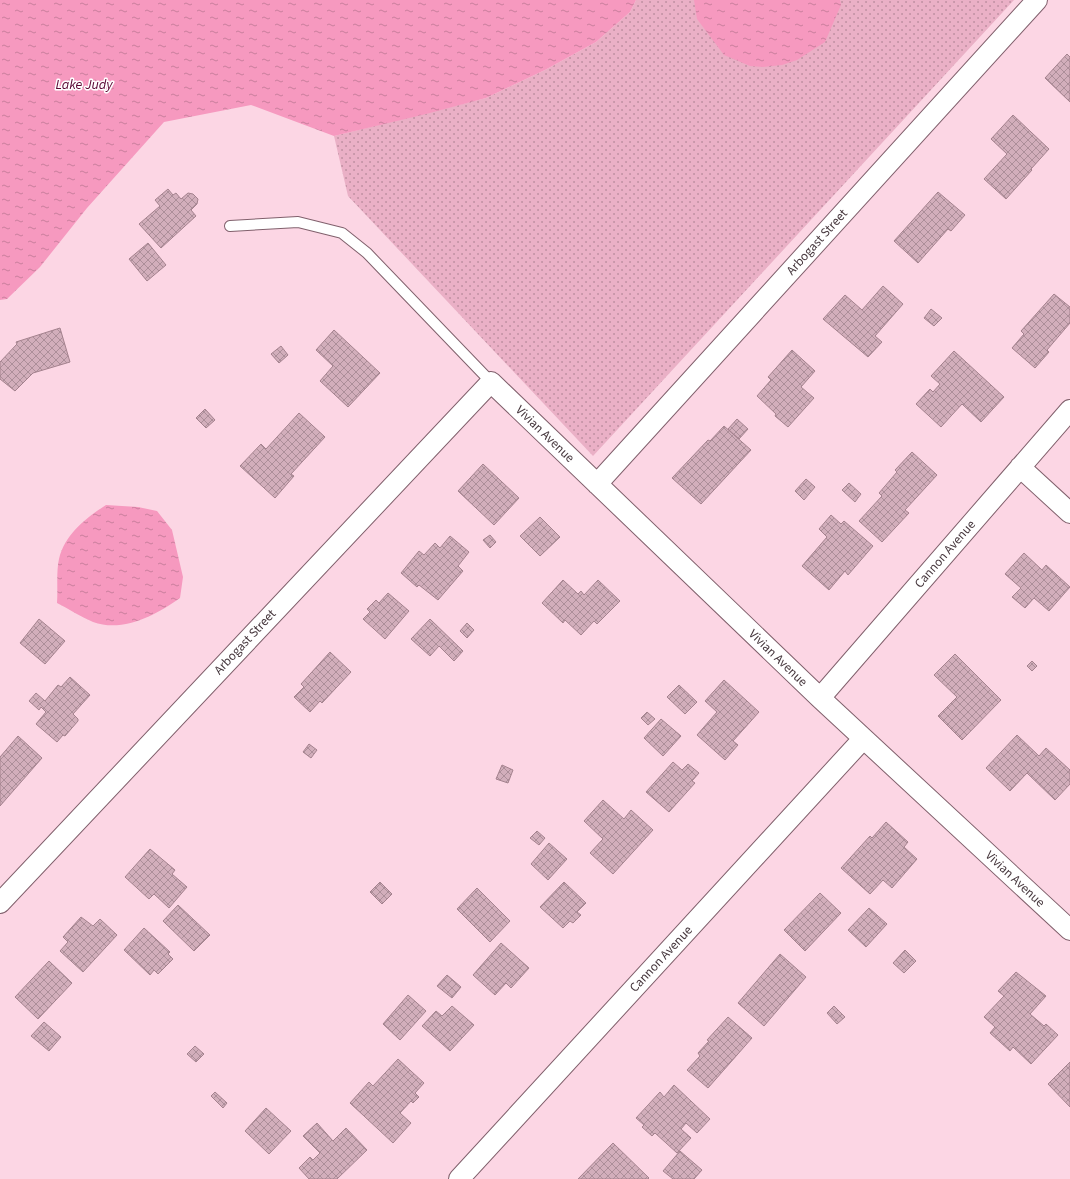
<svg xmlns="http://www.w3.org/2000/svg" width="1070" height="1179" font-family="'Source Sans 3',sans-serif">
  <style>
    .park { fill: url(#park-dots) }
    .water { fill: url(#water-ripples) }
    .building { fill: url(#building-cross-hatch); stroke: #a4828e }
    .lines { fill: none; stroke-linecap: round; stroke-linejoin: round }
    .lane-casing { stroke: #80606c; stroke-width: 12 }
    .street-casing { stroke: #80606c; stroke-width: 22 }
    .lane { stroke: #fff; stroke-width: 10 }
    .street { stroke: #fff; stroke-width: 20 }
    .labels { text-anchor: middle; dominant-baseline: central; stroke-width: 3; stroke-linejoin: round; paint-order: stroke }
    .street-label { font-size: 13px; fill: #46373d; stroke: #fff }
    .water-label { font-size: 14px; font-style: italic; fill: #5a0734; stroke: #fff }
  </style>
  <defs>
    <pattern id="park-dots" width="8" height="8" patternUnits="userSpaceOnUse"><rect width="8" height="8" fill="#eab0c6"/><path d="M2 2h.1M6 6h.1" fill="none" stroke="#bf90a2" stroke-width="1.8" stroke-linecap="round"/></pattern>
    <pattern id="water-ripples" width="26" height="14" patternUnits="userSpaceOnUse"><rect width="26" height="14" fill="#f699bf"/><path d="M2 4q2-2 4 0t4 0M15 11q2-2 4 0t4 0" fill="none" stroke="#c97e9c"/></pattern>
    <pattern id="building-cross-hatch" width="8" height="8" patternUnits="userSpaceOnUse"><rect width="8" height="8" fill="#d2aebb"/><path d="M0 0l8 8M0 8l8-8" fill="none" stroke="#ac8e99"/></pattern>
  </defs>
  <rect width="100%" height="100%" fill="#fcd6e4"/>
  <path class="park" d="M636,0H1014L593,456L348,196L334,136L486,98L545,70L596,42L630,12Z"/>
  <path class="water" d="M0,0H636L630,12L596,42L545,70L486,98L426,114L334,136L251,105L164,122L87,208L40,267L7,299L0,300Z
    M694,0H840L841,5L825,42L797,60L782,65L763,67L750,66L724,55L697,19Z
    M106,505L138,507L157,511L172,530L183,577L180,598C156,615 123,633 93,622C81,617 69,609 57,603C58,589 56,572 59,559C65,534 86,518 106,505Z"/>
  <path class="building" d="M1067,54L1070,57V102L1045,78Z
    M1013,115L1049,149L1031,169L1032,170L1006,199L984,179L1007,154L991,139Z
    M168,189L173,195L176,193L181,199L188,193L193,194L198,199L197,204L191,210L196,216L161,248L139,224L160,206L155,200Z
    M938,192L965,215L951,231L948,229L918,263L894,241Z
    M148,243L166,265L147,281L129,259Z
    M883,286L903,304L875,336L882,342L868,357L823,319L845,295L862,310Z
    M1054,294L1070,307V323L1047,350L1049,352L1035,368L1012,348L1024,334L1021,331Z
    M931,309L942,318L934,326L924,318Z
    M60,328L70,362L33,373L15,391L0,379V362L17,344L16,342Z
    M334,330L380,373L348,407L320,381L333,366L316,350Z
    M281,346L288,355L279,363L271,354Z
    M792,350L815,371L801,387L814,398L788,427L775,416L776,414L757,396L771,380L768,377Z
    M954,351L1004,397L981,422L962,404L941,427L916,404L930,389L933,392L940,384L931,376Z
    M205,409L215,420L206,428L196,418Z
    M299,413L325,437L291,474L294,476L275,498L240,466L261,444L266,449Z
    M737,419L748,429L739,439L728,429Z
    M724,426L751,450L701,504L672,478L708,440L710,441Z
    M912,452L937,475L905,510L909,513L882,542L859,521L882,496L879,493L897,472L895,470Z
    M483,464L519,498L494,525L458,491Z
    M806,479L815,487L804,500L795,491Z
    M849,483L861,494L855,502L842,490Z
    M831,515L841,524L844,521L873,546L848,575L845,571L829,590L802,566L827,537L819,529Z
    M540,517L560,537L540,556L520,536Z
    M490,535L496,542L490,548L483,540Z
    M450,536L469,552L458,566L463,571L438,600L419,585L417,587L401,573L419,551L424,555L435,543L440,548Z
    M1024,553L1042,570L1046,565L1070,587L1049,611L1034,598L1025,608L1012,597L1021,588L1005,574Z
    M563,580L578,594L581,591L584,595L598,580L620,601L597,624L594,621L581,635L565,620L563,623L542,603Z
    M388,593L409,611L385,639L363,619L370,612L367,609L376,600L379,603Z
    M39,619L65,641L45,664L20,643Z
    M430,619L463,651L454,661L439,646L430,656L411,639Z
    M467,623L474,630L467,638L460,631Z
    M330,652L351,672L322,703L320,701L310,712L294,697L304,687L301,684Z
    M955,654L1001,700L962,740L938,716L957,697L934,675Z
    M1032,661L1037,666L1032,671L1027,666Z
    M70,677L90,695L73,714L78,719V721L65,736L63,735L57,742L36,724L46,712L41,707L39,710L29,701L36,693L45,701L58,685L61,687Z
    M724,680L759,712L733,741L738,745L725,760L697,735L717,712L705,701Z
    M679,685L697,702L685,714L667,697Z
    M647,712L655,719L648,725L641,718Z
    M661,719L681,736L663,756L644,738Z
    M1017,735L1039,756L1046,748L1070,770V784L1055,800L1027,773L1010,791L986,768Z
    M18,736L42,758L0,806V757Z
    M309,744L317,750L311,758L303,752Z
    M673,762L682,770L688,764L699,773L692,781L695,783L669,812L646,792Z
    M502,765L513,770L508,783L496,779Z
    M603,800L624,819L631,810L653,830L613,874L590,853L603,839L584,821Z
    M886,822L908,842L904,847L917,859L892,888L883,880L870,894L841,868L870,836L872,838Z
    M537,831L545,838L539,845L530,838Z
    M549,843L567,859L548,880L531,864Z
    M150,849L175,870L172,874L187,887L169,908L154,894L149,899L125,877Z
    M380,882L392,894L382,904L370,892Z
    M564,882L586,903L577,912L581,915L573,923L570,921L563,928L540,907Z
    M477,888L510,921L490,942L457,909Z
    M820,893L841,913L805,951L784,930Z
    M178,905L210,935L194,951L163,921Z
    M869,908L887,924L866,947L848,930Z
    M81,917L93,926L100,919L117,935L83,972L60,951L68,942L63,937Z
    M144,928L170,952L168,954L173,959L158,974L154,970L150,975L124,950Z
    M501,943L529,968L511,988L506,983L495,995L473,975Z
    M905,950L916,961L904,973L893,963Z
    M780,954L806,977L764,1026L738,1003Z
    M49,961L72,983L38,1019L15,997Z
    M1016,972L1046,996L1030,1014L1044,1026L1046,1024L1058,1035L1031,1064L1013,1047L1010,1051L990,1033L995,1027L984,1017L1004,996L998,991Z
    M447,975L461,987L452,998L437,986Z
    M408,995L426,1011L400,1040L383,1024Z
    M452,1006L474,1025L450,1051L422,1026L436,1011L442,1016Z
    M834,1006L845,1017L837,1024L827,1013Z
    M728,1017L752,1038L708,1088L687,1070L700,1056L698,1053L709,1041L707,1040Z
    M44,1022L61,1037L49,1051L31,1036Z
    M195,1046L204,1054L196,1062L187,1054Z
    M398,1059L424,1083L415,1093L419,1097L413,1103L411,1101L400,1113L411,1123L393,1143L350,1103L369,1082L373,1086Z
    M1070,1062V1107L1048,1084Z
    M674,1085L710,1119L697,1133L686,1123L681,1129L691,1138L677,1153L655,1133L652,1136L642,1127L644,1125L636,1118L660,1092L664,1097Z
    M215,1092L227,1103L223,1108L211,1096Z
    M266,1108L291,1131L269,1154L245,1131Z
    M317,1123L333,1141L346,1128L367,1150L337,1179H309L299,1168L310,1157L313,1160L320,1153L303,1136Z
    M613,1143L649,1178L648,1179H578Z
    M680,1151L702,1170L694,1179H673L663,1171Z"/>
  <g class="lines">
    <defs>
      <path id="lane" d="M230,226L298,222L342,233L367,253L491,382"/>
      <path id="street" d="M1020,467L1070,513
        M597,484L1037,0
        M820,698L1070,410
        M0,903L491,382L820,698L1070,930
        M459,1179L863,739"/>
    </defs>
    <use href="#lane" class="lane-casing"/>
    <use href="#street" class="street-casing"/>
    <use href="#lane" class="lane"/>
    <use href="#street" class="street"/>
  </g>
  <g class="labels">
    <g class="street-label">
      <text transform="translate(817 242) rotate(-48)">Arbogast Street</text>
      <text transform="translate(545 434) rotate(44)">Vivian Avenue</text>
      <text transform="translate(945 554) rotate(-49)">Cannon Avenue</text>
      <text transform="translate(245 642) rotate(-47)">Arbogast Street</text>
      <text transform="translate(778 658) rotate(44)">Vivian Avenue</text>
      <text transform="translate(1015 879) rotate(43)">Vivian Avenue</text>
      <text transform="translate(661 959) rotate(-47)">Cannon Avenue</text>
    </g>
    <g class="water-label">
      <text x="84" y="85">Lake Judy</text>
    </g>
  </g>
</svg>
